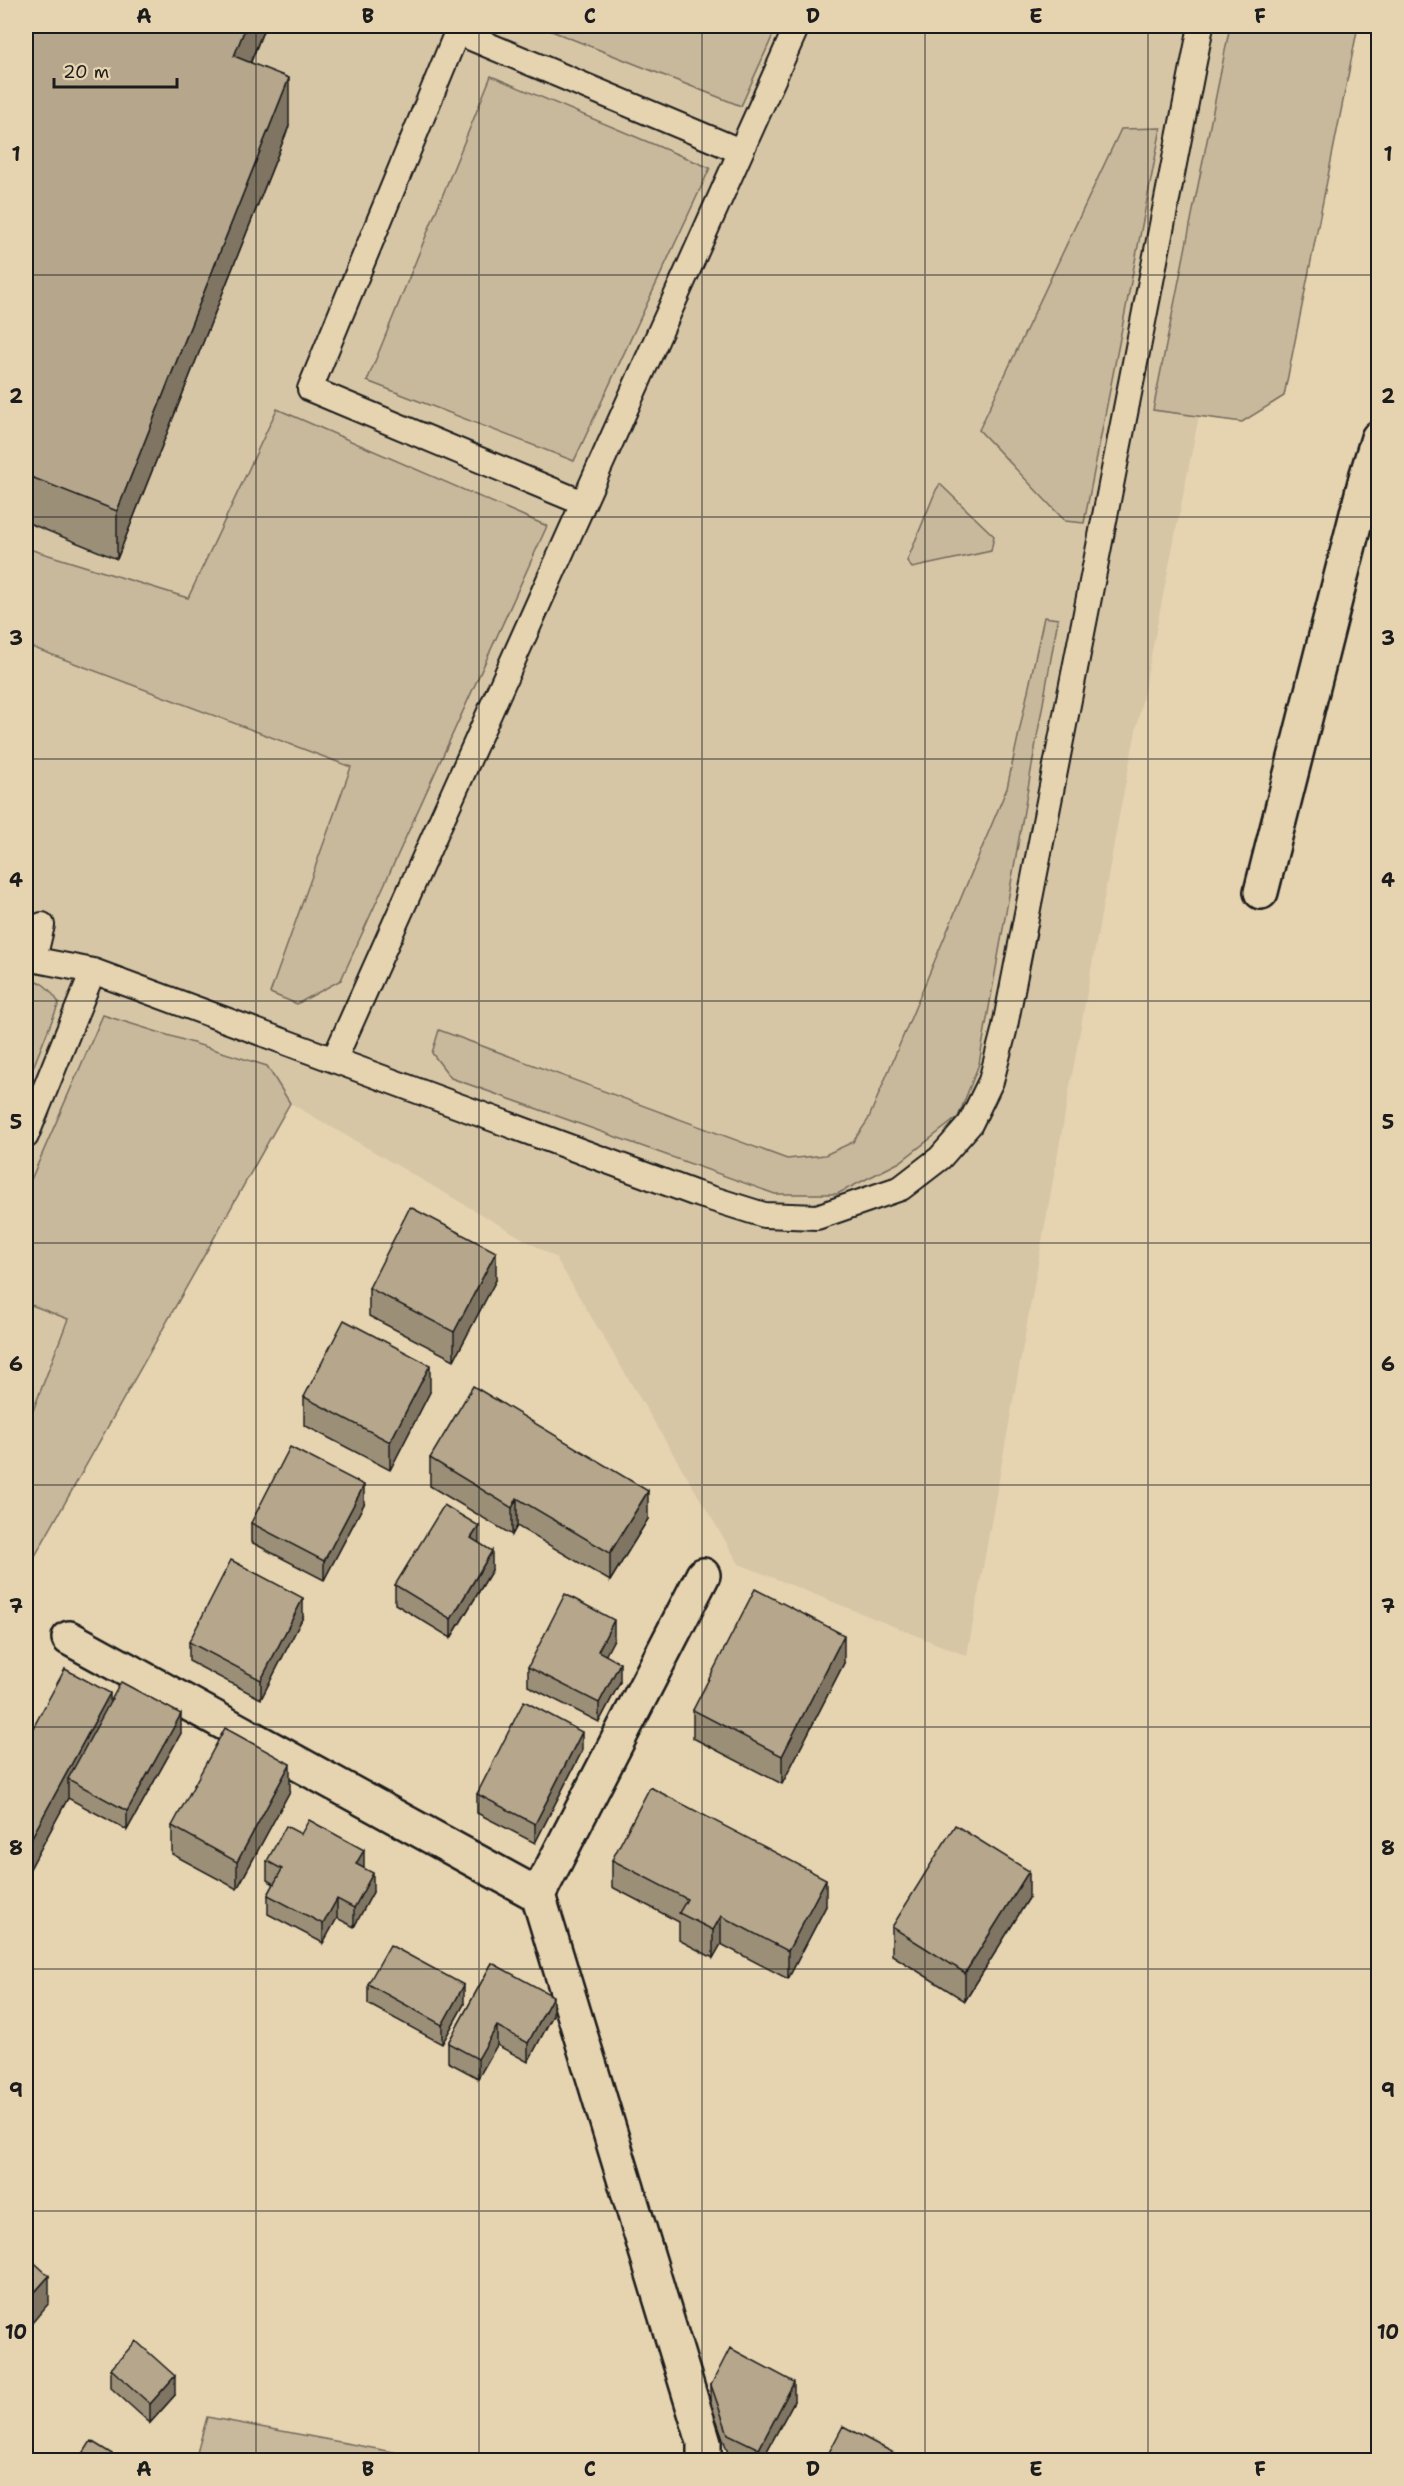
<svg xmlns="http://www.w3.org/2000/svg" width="1404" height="2486" font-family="'Shantell Sans',sans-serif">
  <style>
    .built { fill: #d7c6a6 }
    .green { fill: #c9b99c; stroke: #726a5c; stroke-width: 1.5 }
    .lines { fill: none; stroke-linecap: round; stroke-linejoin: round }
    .lane-casing { stroke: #1c1c1c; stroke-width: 28 }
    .street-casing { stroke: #1c1c1c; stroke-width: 38 }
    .lane { stroke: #e6d4b1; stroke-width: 24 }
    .street { stroke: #e6d4b1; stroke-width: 33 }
    .wall { fill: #9c8f78; stroke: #1c1c1c; stroke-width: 1.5 }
    .shaded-wall { fill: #7f7462; stroke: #1c1c1c; stroke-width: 1.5 }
    .building { fill: #b5a68c; stroke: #1c1c1c; stroke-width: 1.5 }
    .grid { fill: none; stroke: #1c1c1c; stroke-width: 1.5; stroke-opacity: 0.55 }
    .neatline { fill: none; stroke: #1c1c1c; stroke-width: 2 }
    .grid-label { font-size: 20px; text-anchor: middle; font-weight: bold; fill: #1c1c1c }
  </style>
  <rect width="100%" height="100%" fill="#e6d4b1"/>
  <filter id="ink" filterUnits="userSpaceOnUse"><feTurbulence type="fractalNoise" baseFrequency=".0167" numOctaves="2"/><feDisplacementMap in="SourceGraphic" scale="12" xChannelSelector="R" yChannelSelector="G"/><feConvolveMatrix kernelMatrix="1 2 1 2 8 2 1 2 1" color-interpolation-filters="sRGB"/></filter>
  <g filter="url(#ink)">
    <path class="built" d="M26,26H1358L1284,396L1242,422L1199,416L1119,816L967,1656L739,1564L556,1258L290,1103L26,1572Z"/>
    <path class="green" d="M539,26H777L741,106Z
      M1230,26H1358L1284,396L1242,422L1153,410Z
      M491,76L710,168L574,461L367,381Z
      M1161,128L1084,523L1065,521L979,430L1121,129Z
      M277,409L547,526L341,980L297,1004L270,993L351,767L26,645V548L188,598Z
      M940,484L994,536L991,551L912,568L907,561L936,490Z
      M1044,617L1058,619L979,1064L958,1117L900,1162L837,1194H775L451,1078L432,1053L439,1030L787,1159L825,1155L853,1142L868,1120L1007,788Z
      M26,978C42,980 50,989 59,1003L26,1085Z
      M103,1015L267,1066L290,1103L26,1572V1429L68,1319L26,1303V1191Z
      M207,2417L436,2460H195Z"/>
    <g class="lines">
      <defs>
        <path id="lane" d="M583,503L310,389L457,32L740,151
          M26,958L93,971L694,1193L764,1215L817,1217L901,1188L940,1158L970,1124L991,1081L1004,1031L1201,26
          M34,959L42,925
          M334,1060L797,26
          M26,1136L93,971"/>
        <path id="street" d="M1261,892L1367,474L1378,438
          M703,1575L538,1895L704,2442V2460
          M69,1638L538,1895"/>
      </defs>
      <use href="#lane" class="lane-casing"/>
      <use href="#street" class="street-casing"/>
      <use href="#lane" class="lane"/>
      <use href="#street" class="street"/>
    </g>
    <path class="wall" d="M26,26H265L251,62L289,126L117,559L26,522Z
      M496,1280L454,1360L369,1316V1288Z
      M430,1392L390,1470L304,1425V1397Z
      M430,1458L648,1519L610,1581L517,1526L512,1535L430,1486Z
      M364,1504L324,1580L251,1542V1523Z
      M479,1543L492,1570L451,1638L395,1604V1585Z
      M303,1617L261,1699L189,1661V1642Z
      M614,1639L605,1655L620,1682L599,1722L528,1686V1667Z
      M844,1663L782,1784L693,1738V1710Z
      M65,1669L110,1701L181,1733L127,1830L68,1798L26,1876Z
      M582,1751L535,1843L477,1813V1794Z
      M290,1791L237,1889L172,1854V1826Z
      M612,1860L826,1906L788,1979L721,1944L713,1958L679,1940V1922L612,1887Z
      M267,1861L364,1868L373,1892L354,1927L337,1918L323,1943L268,1914V1895L274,1884L267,1880Z
      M1029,1898L965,2001L892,1955V1927Z
      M492,1963L553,2015L528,2062L497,2045L478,2078L448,2062V2043Z
      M368,1984L464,2004L442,2044L368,2004Z
      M111,2369L175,2395L150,2423L111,2388Z
      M711,2385L794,2401L762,2460H744L728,2453L711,2404Z"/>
    <path class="shaded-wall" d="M246,26H265L234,103V56Z
      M289,78V126L117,559V511Z
      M496,1252V1280L454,1360V1332Z
      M430,1365V1392L390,1470V1442Z
      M364,1485V1504L324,1580V1561Z
      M648,1491V1519L610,1581V1553Z
      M517,1498V1526L512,1535V1508Z
      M479,1526V1545L471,1538Z
      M492,1551V1570L451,1638V1619Z
      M303,1598V1617L261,1699V1680Z
      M614,1620V1639L598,1670V1651Z
      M844,1635V1663L782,1784V1756Z
      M620,1663V1682L599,1722V1703Z
      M110,1693V1721L68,1779V1798L26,1876V1848Z
      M181,1714V1733L127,1830V1811Z
      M582,1732V1751L535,1843V1824Z
      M290,1764V1791L237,1889V1862Z
      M364,1850V1869L356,1864Z
      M1029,1871V1898L965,2001V1973Z
      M373,1873V1892L354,1927V1908Z
      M826,1879V1906L788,1979V1951Z
      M337,1899V1918L323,1943V1924Z
      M721,1916V1944L713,1958V1930Z
      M464,1985V2004L442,2044V2025Z
      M553,1996V2015L528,2062V2043Z
      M497,2026V2045L478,2078V2059Z
      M49,2276V2303L26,2330V2302Z
      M175,2376V2395L150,2423V2404Z
      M794,2382V2401L762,2460H759V2449Z"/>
    <path class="building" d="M26,26H246L234,56L289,78L117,511L26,475Z
      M410,1207L496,1252L454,1332L369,1288Z
      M344,1320L430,1365L390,1442L304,1397Z
      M473,1386L648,1491L610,1553L517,1498L512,1508L430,1458Z
      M290,1447L364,1485L324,1561L251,1523Z
      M444,1505L479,1526L471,1538L492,1551L451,1619L395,1585Z
      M231,1560L303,1598L261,1680L189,1642Z
      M755,1589L844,1635L782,1756L693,1710Z
      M565,1594L614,1620L598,1651L620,1663L599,1703L528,1667Z
      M65,1669L110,1693L26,1848V1741Z
      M121,1682L181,1714L127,1811L68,1779Z
      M524,1701L582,1732L535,1824L477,1794Z
      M225,1728L290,1764L237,1862L172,1826Z
      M650,1787L826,1879L788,1951L721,1916L713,1930L679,1913L687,1899L612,1860Z
      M309,1820L364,1850L356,1864L373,1873L354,1908L337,1899L323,1924L268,1895L282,1869L267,1861L286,1826L301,1834Z
      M955,1825L1029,1871L965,1973L892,1927Z
      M390,1945L464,1985L442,2025L368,1984Z
      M492,1963L553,1996L528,2043L497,2026L478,2059L448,2043Z
      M26,2255L49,2276L26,2302Z
      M136,2341L175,2376L150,2404L111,2369Z
      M730,2348L794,2382L759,2449L728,2434L711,2385Z
      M843,2426L907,2460H825Z
      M91,2441L122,2460H79Z"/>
  </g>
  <path class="grid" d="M256,26V2460M479,26V2460M702,26V2460M925,26V2460M1148,26V2460M26,275H1378M26,517H1378M26,759H1378M26,1001H1378M26,1243H1378M26,1485H1378M26,1727H1378M26,1969H1378M26,2211H1378"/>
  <rect width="1404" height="2486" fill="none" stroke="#e6d4b1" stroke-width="66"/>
  <path d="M54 78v9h123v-9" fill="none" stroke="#1c1c1c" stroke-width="3"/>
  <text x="63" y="78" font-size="18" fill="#1c1c1c" stroke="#e6d4b1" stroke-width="4.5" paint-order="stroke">20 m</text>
  <rect x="33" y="33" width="1338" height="2420" class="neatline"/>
  <g class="grid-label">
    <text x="144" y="23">A</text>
    <text x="368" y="23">B</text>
    <text x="590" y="23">C</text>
    <text x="813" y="23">D</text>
    <text x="1036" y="23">E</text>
    <text x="1260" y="23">F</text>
    <text x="16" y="161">1</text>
    <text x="1388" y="161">1</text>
    <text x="16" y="403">2</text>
    <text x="1388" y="403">2</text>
    <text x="16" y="645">3</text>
    <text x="1388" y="645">3</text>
    <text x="16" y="887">4</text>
    <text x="1388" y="887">4</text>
    <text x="16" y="1129">5</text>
    <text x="1388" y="1129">5</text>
    <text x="16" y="1371">6</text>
    <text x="1388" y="1371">6</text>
    <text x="16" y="1613">7</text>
    <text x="1388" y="1613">7</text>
    <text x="16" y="1855">8</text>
    <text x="1388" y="1855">8</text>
    <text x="16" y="2097">9</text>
    <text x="1388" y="2097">9</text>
    <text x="16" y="2339">10</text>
    <text x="1388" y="2339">10</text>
    <text x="144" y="2476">A</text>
    <text x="368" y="2476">B</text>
    <text x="590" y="2476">C</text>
    <text x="813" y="2476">D</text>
    <text x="1036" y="2476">E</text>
    <text x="1260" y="2476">F</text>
  </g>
</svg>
